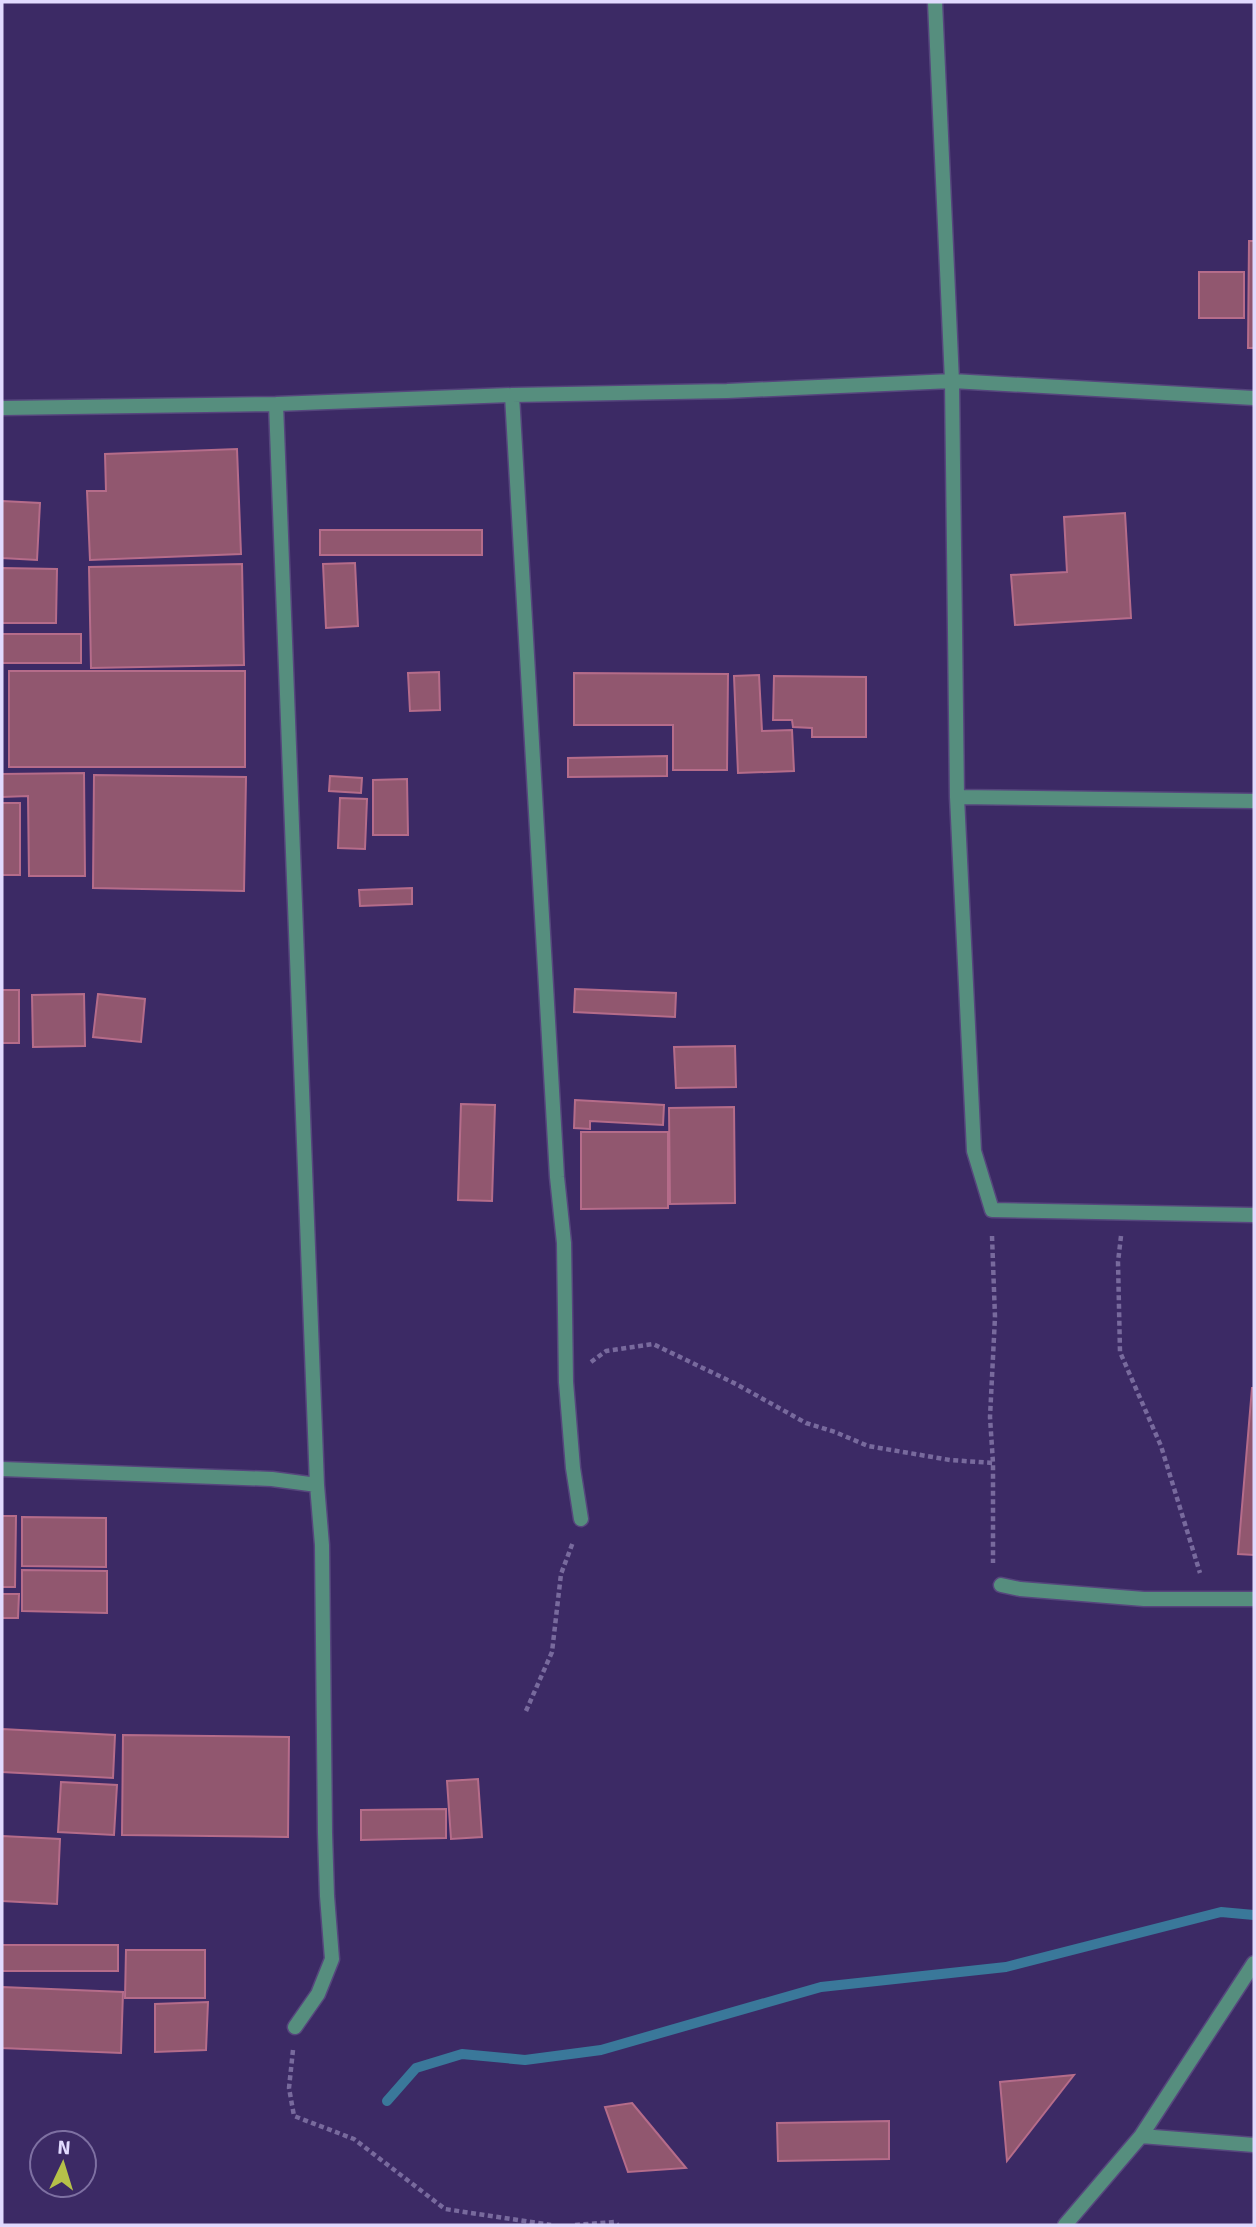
<svg xmlns="http://www.w3.org/2000/svg" width="1256" height="2227" font-family="Signika,sans-serif">
  <style>
    .lines { fill: none; stroke-linecap: round; stroke-linejoin: round }
    .stream { stroke: #3a789a; stroke-width: 10 }
    .building { fill: #91576f; stroke: #b56c8a; stroke-width: 2 }
    .street-casing { stroke: #56467d; stroke-width: 17 }
    .path { stroke: #786a9d; stroke-width: 4.5; stroke-dasharray: 5 3.5; stroke-linecap: butt }
    .street { stroke: #568e7e; stroke-width: 14 }
  </style>
  <rect width="100%" height="100%" fill="#3c2a65"/>
  <g class="lines">
    <path class="stream" d="M387,2101L416,2068L462,2054L525,2060L601,2050L821,1987L1006,1967L1221,1912L1254,1915"/>
  </g>
  <path class="building" d="M1249,241H1254V348H1248Z
    M1199,272H1244V318H1199Z
    M237,449L241,554L90,560L87,491H106L105,454Z
    M2,501L40,503L37,560L2,558Z
    M1125,513L1131,618L1015,625L1011,575L1067,572L1064,517Z
    M320,530H482V555H320Z
    M355,563L358,626L326,628L323,564Z
    M242,564L244,665L91,668L89,567Z
    M2,568L57,569L56,623H2Z
    M2,634H81V663H2Z
    M9,671H245V767H9Z
    M439,672L440,710L410,711L408,673Z
    M574,673L728,674L727,770H673V725H574Z
    M759,675L762,731L792,730L794,771L738,773L734,676Z
    M774,676L866,677V737H812V728L793,727L792,720H773Z
    M667,756V776L568,777V758Z
    M84,773L85,876H29L28,796L2,797V774Z
    M94,775L246,777L244,891L93,888Z
    M330,776L362,778L361,793L329,791Z
    M407,779L408,835H373V780Z
    M340,798L367,799L365,849L338,848Z
    M2,803H20V875H2Z
    M412,888V904L360,906L359,890Z
    M575,989L676,993L675,1017L574,1012Z
    M2,990H19V1043H2Z
    M84,994L85,1046L33,1047L32,995Z
    M98,994L145,999L141,1042L93,1037Z
    M735,1046L736,1087L676,1088L674,1047Z
    M575,1100L664,1105L663,1125L590,1121V1129L574,1128Z
    M461,1104L495,1105L492,1201L458,1200Z
    M734,1107L735,1203L670,1204L669,1108Z
    M581,1132H668V1208L581,1209Z
    M1252,1388H1254V1555L1238,1554Z
    M2,1516H16L15,1587H2Z
    M22,1517L106,1518V1567L22,1566Z
    M22,1570L107,1571V1613L22,1611Z
    M2,1594H19L18,1618H2Z
    M2,1729L115,1735L113,1778L2,1772Z
    M123,1735L289,1737L288,1837L122,1835Z
    M478,1779L482,1837L451,1839L447,1781Z
    M61,1782L117,1785L114,1835L58,1832Z
    M446,1809V1838L361,1840V1810Z
    M2,1836L60,1839L57,1904L2,1901Z
    M2,1945H118V1971H2Z
    M126,1950H205V1998H125Z
    M2,1987L123,1992L121,2053L2,2048Z
    M208,2002L206,2050L155,2052V2004Z
    M1074,2075L1007,2161L1000,2082Z
    M632,2103L686,2168L628,2172L605,2107Z
    M889,2121V2159L778,2161L777,2123Z"/>
  <g class="lines">
    <defs>
      <path id="street" d="M935,2L952,381L957,797L974,1151L992,1210L1254,1215
        M512,395L557,1177L564,1243L566,1382L573,1468L581,1519
        M276,404L317,1485L322,1545L325,1833L327,1896L332,1959L318,1994L295,2027
        M2,408L276,404L512,395L727,391L952,381L1254,398
        M957,797L1254,801
        M2,1469L272,1479L317,1485
        M1001,1585L1020,1589L1144,1599H1254
        M1141,2136L1254,2145
        M1065,2225L1141,2136L1254,1963"/>
    </defs>
    <use href="#street" class="street-casing"/>
    <path class="path" d="M992,1236L995,1317L990,1417L993,1463V1563
      M1121,1236L1118,1262L1120,1352L1161,1446L1200,1573
      M591,1362L606,1351L653,1344L736,1384L806,1423L835,1432L868,1446L950,1460L993,1463
      M526,1711L552,1652L561,1574L573,1542
      M293,2050L289,2088L294,2116L354,2139L445,2209L551,2225
      M575,2225L614,2222L618,2225"/>
    <use href="#street" class="street"/>
  </g>
  <rect width="1256" height="2227" fill="none" stroke="#e1dafe" stroke-width="7"/>
  <g transform="translate(63 2164) rotate(4)"><circle r="33" fill="#3c2a65" stroke="#7e70a2" stroke-width="2"/>
  <path d="M0-5L12 26L0 18L-12 26Z" fill="#b6c149"/>
  <text y="-10" font-size="19" font-weight="bold" text-anchor="middle" fill="#e1dafe">N</text>
  </g>
</svg>
